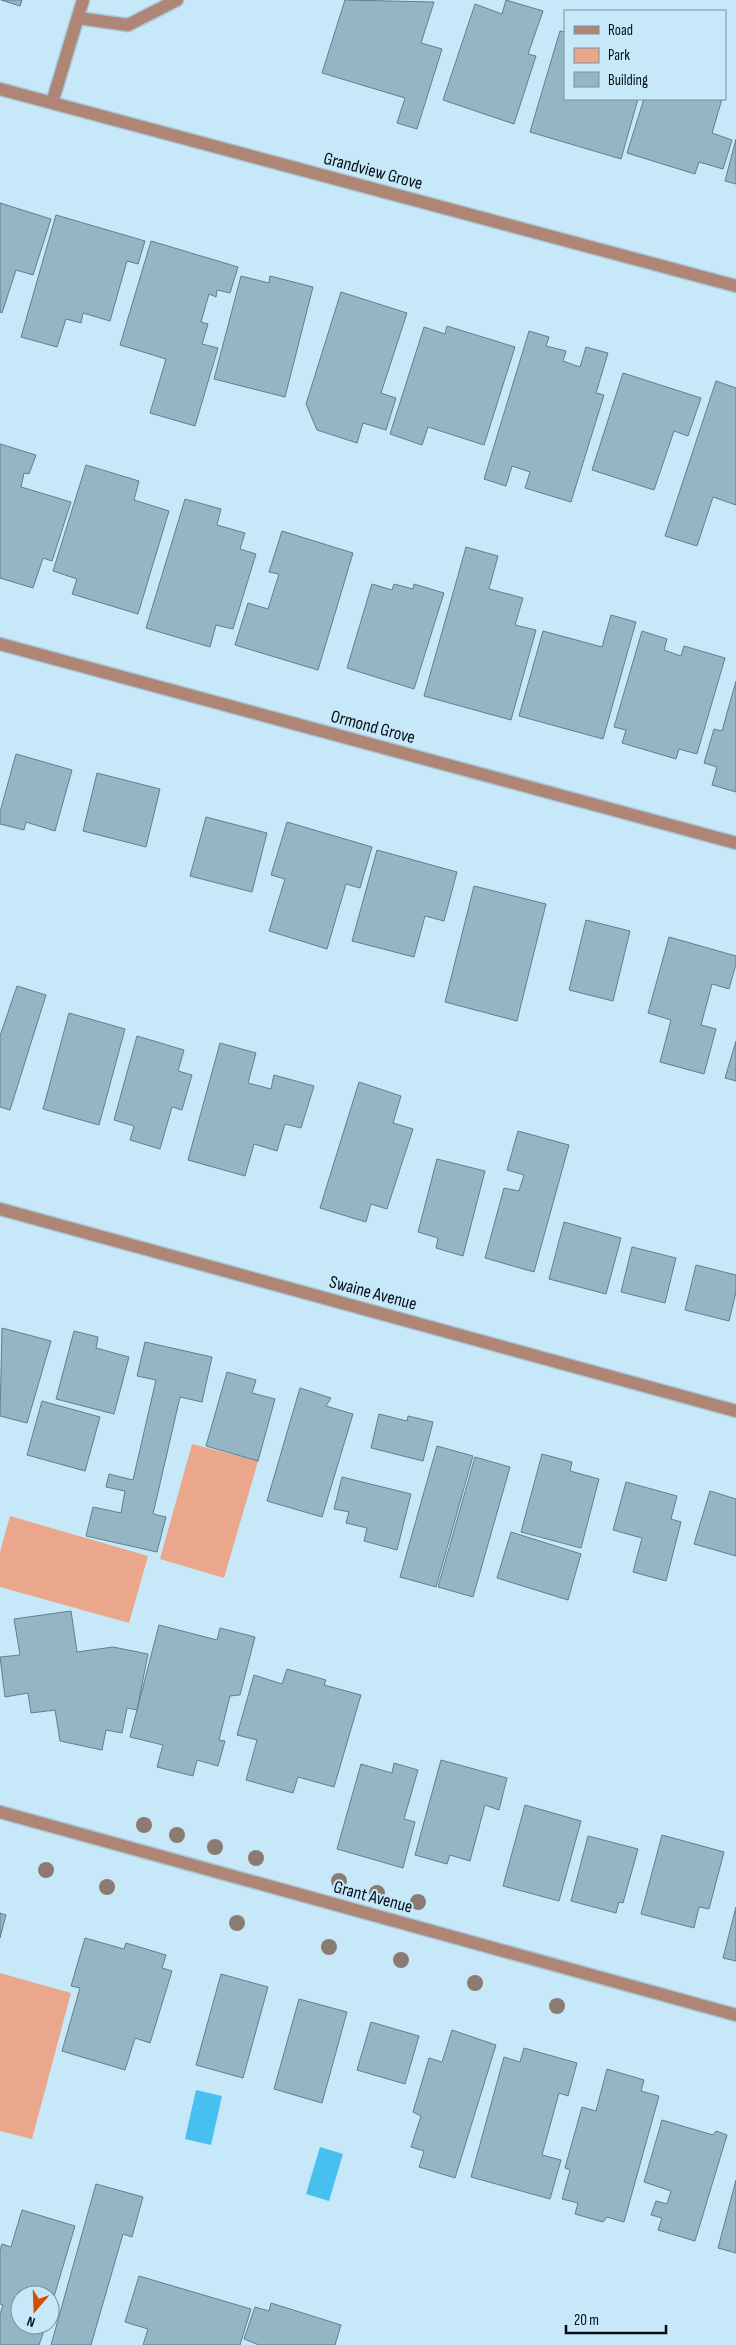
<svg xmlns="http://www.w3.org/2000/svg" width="736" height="2345" font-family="'Sofia Sans Condensed',sans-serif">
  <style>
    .green { fill: #eaa78c }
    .water { fill: #47bfef }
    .building { fill: #96b5c4; stroke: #617e8d }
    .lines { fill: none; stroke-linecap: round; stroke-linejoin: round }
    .minor-casing { stroke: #a8c5d4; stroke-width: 15 }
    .minor { stroke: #af8575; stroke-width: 12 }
    .tree { fill: #8c7b72 }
    .labels { text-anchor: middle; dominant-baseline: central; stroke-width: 4; stroke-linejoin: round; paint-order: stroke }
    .street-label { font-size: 18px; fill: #040f14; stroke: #c7e8f8 }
  </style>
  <rect width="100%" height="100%" fill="#c7e8f8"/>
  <path class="green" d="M192,1444L258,1461L224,1578L160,1559Z
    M10,1516L148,1556L129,1623L0,1587V1552Z
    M0,1973L71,1993L32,2139L0,2131Z"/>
  <path class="water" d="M196,2090L222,2096L211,2145L185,2139Z
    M320,2147L343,2154L329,2201L306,2194Z"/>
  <path class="building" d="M1,0H22L20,6Z
    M345,0L434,2L421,43L442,49L417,129L397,123L405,98L322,73Z
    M506,0L543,11L528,54L536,56L514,124L443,100L475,4L502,14Z
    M560,31L565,32V99H638L621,159L530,132Z
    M644,99H722L712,133L732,140L723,169L699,162L695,174L627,153Z
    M736,139V184L725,181Z
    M0,203L51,219L33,275L16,270L2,313L0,312Z
    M56,215L145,241L138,264L127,261L110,321L83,313L81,323L66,319L57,347L21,337Z
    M151,241L238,267L230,293L217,290L216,297L209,294L201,322L208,324L202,344L218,348L195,426L150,413L166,359L120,345Z
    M241,276L269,283L270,276L313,287L285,397L214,379Z
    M341,292L407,313L381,393L396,398L386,430L363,423L357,443L317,430L306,404Z
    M447,326L515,347L484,445L428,427L422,445L390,434L424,327L445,334Z
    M529,331L549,337L546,346L566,351L563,361L580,367L586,347L608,353L596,393L604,395L571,502L525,488L530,472L512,466L506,486L484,479Z
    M623,373L701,398L688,436L674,431L654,490L592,470Z
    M716,381L736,388V505L713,497L697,546L665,536Z
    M0,444L36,455L29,474L24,473L21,487L71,502L52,561L43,558L33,588L0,578Z
    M86,465L139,481L134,500L169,511L138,614L72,594L77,579L53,571Z
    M185,499L221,509L217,525L245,533L240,549L256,554L233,629L216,625L210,647L146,628Z
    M282,531L353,553L318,670L235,645L248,603L268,609L279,574L269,572Z
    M466,547L498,556L489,589L523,598L515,625L536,630L511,720L424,696Z
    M372,584L392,590L394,584L413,589L414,584L444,593L414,689L347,668Z
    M611,615L636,622L603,739L519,716L543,631L602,647Z
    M642,631L667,639L664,650L681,656L684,646L725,658L697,754L679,749L676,759L622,743L626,730L614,727Z
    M736,681V792L712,785L717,767L704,763L714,729L722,731Z
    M16,754L72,770L55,831L26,822L24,830L0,824V812Z
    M97,773L160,789L146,847L83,831Z
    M206,817L267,833L252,892L190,876Z
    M287,822L372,847L360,888L346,884L327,949L269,931L285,879L271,875Z
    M377,850L457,872L444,921L425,916L414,957L352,941Z
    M474,886L546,904L517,1021L445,1002Z
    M586,920L630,931L613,1001L569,990Z
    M669,937L736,956V964L729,989L712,984L701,1025L716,1029L704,1074L660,1062L671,1020L648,1013Z
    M17,986L46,995L10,1110L0,1107V1036Z
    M69,1013L125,1029L99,1125L43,1109Z
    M137,1036L184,1050L178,1071L192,1075L182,1110L172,1107L160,1149L130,1140L134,1126L114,1120Z
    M736,1041V1081L725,1078Z
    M220,1043L256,1053L248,1083L271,1089L274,1075L314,1086L301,1128L285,1124L277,1151L254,1144L245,1176L188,1160Z
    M359,1082L401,1096L393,1123L413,1129L387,1209L371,1204L366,1222L320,1208Z
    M518,1131L569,1145L534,1272L485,1258L504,1188L519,1191L524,1175L507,1170Z
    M437,1159L485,1171L463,1256L436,1248L438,1238L418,1232Z
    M564,1222L621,1238L606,1294L549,1279Z
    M632,1247L676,1258L665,1303L621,1292Z
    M696,1265L736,1275V1292L729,1321L685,1310Z
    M2,1328L51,1341L27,1423L0,1416Z
    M74,1331L98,1337L96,1348L129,1357L114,1414L56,1399Z
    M145,1342L212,1357L202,1402L180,1397L153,1514L166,1517L157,1552L86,1536L93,1507L121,1513L125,1491L106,1487L109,1474L133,1480L156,1380L137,1376Z
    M227,1372L256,1380L252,1393L275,1399L258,1461L206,1446Z
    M300,1388L331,1398L326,1406L353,1414L322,1517L267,1501Z
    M42,1401L100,1417L85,1471L27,1455Z
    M379,1414L407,1421L408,1416L433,1422L423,1461L371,1448Z
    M437,1446L473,1456L436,1587L400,1577Z
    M542,1454L572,1462L570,1471L599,1479L581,1548L521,1532Z
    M475,1457L510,1467L473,1597L438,1587Z
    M342,1477L411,1494L397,1550L364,1541L367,1528L346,1523L349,1512L334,1509Z
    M626,1482L677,1496L671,1519L681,1522L666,1581L633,1572L642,1538L613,1530Z
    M710,1491L736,1499V1556L694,1544Z
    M511,1532L581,1554L568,1600L497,1578Z
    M71,1611L77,1652L113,1647L148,1654L137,1710L127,1708L122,1733L106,1730L102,1750L60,1741L55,1710L31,1713L28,1693L5,1697L0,1657L20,1655L14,1619Z
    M159,1625L217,1640L220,1628L255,1637L240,1695L230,1696L219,1740L225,1741L218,1766L197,1760L193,1776L157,1767L163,1745L130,1737Z
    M287,1669L326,1680L324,1685L361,1695L334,1787L298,1777L293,1793L246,1780L257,1740L237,1735L254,1675L282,1684Z
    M441,1760L507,1778L499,1810L485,1805L470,1861L450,1855L447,1864L415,1855Z
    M394,1763L418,1770L404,1819L415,1822L403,1868L337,1849L361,1764L392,1773Z
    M525,1805L581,1821L559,1901L503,1886Z
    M662,1835L724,1852L709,1909L699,1907L694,1928L641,1914Z
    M588,1836L638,1849L623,1903L619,1902L616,1913L571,1901Z
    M736,1907V1961L723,1958Z
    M0,1913L6,1915L0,1938Z
    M85,1938L124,1949L126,1943L166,1955L162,1968L172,1971L150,2043L135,2038L125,2070L62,2051L80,1988L71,1986Z
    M221,1974L268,1987L243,2078L196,2065Z
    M299,1999L347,2012L322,2103L274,2089Z
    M371,2022L419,2036L405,2084L357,2070Z
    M452,2030L496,2045L455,2178L419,2167L424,2151L411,2147L421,2116L413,2112L429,2058L442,2062Z
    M524,2048L577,2063L568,2096L559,2093L542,2155L561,2160L550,2199L471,2177L504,2057L520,2062Z
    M607,2069L644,2080L641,2091L659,2096L624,2222L607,2217L603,2222L575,2214L578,2203L562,2199L570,2170L565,2168L582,2107L596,2111Z
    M662,2120L713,2135L716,2131L727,2135L695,2241L658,2230L662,2218L651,2215L656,2201L667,2204L671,2191L644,2182Z
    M736,2180V2253L718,2248Z
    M96,2184L143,2197L132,2237L123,2234L91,2345H51Z
    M22,2210L75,2226L50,2310V2295H20V2325H46L39,2345H0V2314L3,2305L0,2304V2250L2,2244L11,2247Z
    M139,2276L251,2309L240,2345H143L148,2329L125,2322Z
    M271,2303L341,2325L335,2345H259L244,2339L255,2307L269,2311Z"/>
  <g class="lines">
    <defs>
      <path id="minor" d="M78,18L128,25L177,0
        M0,89L736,286
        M52,103L83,0
        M0,644L736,843
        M0,1209L736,1411
        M0,1812L736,2015"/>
    </defs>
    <use href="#minor" class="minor-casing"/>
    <use href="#minor" class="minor"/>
  </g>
  <g class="tree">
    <circle cx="144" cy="1825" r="8"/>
    <circle cx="177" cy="1835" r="8"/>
    <circle cx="215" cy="1847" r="8"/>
    <circle cx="256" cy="1858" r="8"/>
    <circle cx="46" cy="1870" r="8"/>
    <circle cx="339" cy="1881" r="8"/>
    <circle cx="107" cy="1887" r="8"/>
    <circle cx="377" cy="1893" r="8"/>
    <circle cx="418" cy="1902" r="8"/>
    <circle cx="237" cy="1923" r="8"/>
    <circle cx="329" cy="1947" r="8"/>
    <circle cx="401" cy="1960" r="8"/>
    <circle cx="475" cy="1983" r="8"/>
    <circle cx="557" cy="2006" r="8"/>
  </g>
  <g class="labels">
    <g class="street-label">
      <text transform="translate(373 171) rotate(15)">Grandview Grove</text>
      <text transform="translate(373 727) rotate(15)">Ormond Grove</text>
      <text transform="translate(373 1293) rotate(15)">Swaine Avenue</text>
      <text transform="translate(373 1897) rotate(15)">Grant Avenue</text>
    </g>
  </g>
  <rect x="564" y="10" width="162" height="90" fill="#c7e8f8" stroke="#79919d"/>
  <rect x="574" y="26" width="25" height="8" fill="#af8575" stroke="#79919d"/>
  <text x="608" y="35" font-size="15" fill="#040f14">Road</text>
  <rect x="574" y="48" width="25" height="15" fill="#eaa78c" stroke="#79919d"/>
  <text x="608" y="60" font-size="15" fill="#040f14">Park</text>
  <rect x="574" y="72" width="25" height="15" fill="#96b5c4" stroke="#79919d"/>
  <text x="608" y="85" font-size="15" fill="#040f14">Building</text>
  <g transform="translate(35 2310) rotate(199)"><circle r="24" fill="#c7e8f8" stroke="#79919d"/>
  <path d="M0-4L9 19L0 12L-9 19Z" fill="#d24f00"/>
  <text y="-8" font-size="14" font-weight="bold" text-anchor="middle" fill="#040f14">N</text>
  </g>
  <path d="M566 2325v8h100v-8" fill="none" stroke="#040f14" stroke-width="2.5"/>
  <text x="574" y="2325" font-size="15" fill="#040f14" stroke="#c7e8f8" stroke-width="4" paint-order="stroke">20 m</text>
</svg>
